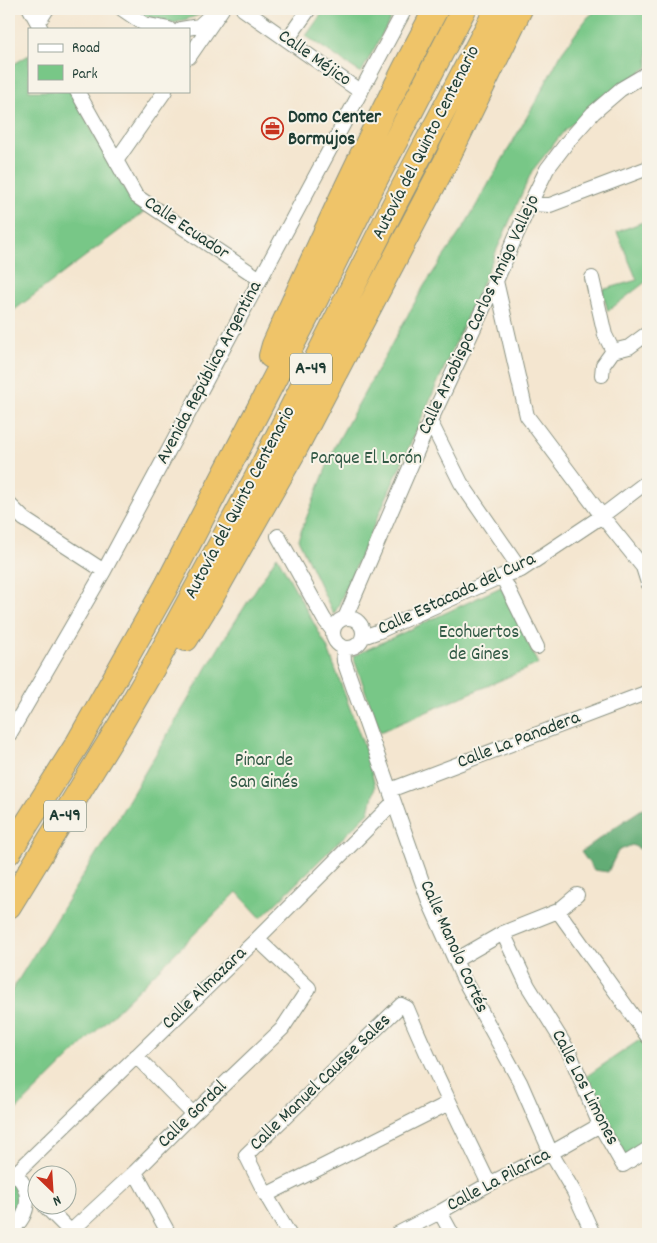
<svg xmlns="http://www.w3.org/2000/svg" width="657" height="1243" font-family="Dekko,sans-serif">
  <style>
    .green { fill: #78c787; stroke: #4c825e }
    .forest { fill: #62ac74; stroke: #407454 }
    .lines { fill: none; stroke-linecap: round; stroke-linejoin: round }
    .street-casing { stroke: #8a9282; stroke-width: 16 }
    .highway-casing { stroke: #8a9282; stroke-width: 26 }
    .street { stroke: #fff; stroke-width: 14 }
    .highway { stroke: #efc469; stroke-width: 24 }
    .labels { text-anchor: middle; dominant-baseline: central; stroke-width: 4; stroke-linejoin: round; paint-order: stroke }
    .shield { fill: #f7f3e8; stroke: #60746a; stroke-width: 1 }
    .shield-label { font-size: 18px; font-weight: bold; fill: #1f3d34 }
    .street-label { font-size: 19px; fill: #1f3d34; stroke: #f7f3e8 }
    .poi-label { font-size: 19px; font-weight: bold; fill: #1f3d34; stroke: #f7f3e8; text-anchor: start }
    .park-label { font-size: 19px; fill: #315945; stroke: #f7f3e8 }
  </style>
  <rect width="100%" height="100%" fill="#f7f3e8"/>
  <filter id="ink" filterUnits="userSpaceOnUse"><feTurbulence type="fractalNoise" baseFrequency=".02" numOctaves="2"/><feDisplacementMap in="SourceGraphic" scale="10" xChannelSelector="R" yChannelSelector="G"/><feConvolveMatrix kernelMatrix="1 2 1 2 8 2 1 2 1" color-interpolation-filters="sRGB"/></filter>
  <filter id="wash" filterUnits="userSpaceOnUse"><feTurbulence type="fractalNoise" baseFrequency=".0096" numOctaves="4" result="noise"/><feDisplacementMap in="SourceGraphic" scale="20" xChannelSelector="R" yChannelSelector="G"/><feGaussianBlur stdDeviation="1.12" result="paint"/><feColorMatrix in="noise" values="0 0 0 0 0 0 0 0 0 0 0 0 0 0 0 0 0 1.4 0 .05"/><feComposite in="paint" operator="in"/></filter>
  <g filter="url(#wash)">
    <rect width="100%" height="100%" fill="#f4e6d0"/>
    <path class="green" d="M132,9H206L199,15L175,23L146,17Z
      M325,9H396L361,73L306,36Z
      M598,9H648V67L599,101L565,130L532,171L334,615L298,539L335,446L424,286L465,225L536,101L562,52L588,17Z
      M29,55V91H70L129,197L148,209L9,314V67Z
      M648,220V280L608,311L602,290L637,280L617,232Z
      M277,556L328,649L369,760L375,787L369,812L261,918L237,892L9,1117V995L112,828L224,639Z
      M501,587L538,664L380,732L353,656Z
      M647,1035L648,1037V1148L623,1165L581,1080Z
      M9,1181C21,1192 20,1210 9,1221Z"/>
    <path class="forest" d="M648,805V853L632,845L618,851L608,872L594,870L581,852L618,825Z"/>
  </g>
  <g filter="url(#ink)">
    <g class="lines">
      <defs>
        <path id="street" d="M30,9L41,29
          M122,9L144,24L169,29
          M243,9L361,92
          M38,23L47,9
          M181,29L199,26L213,13
          M287,40L309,9
          M189,57L222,9
          M77,91L136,196L260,279
          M116,161L165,91
          M530,204L550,205L648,168
          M592,278L605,335L613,351L629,347L648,333
          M496,281L527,416L602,516L643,567L648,583
          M602,375L603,365L613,351
          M430,421L461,483L521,570
          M9,504L24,519L104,571
          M278,536L324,619L333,631
          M502,576L537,647
          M345,618L427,428L496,281L530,204L547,169L569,140L593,113L621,89L648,73
          M333 633a15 15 0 1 1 30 0a15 15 0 1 1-30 0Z
          M363,637L377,632L502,576L521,570L602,516L648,481
          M343,647L344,661L430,904L464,980L520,1082L551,1153L574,1192L593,1234
          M9,735L104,571L405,9
          M390,790L648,692
          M558,911L648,1037
          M503,933L528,986L569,1052L600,1125L623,1165L648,1149
          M456,960L503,933L558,911L577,895
          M136,1056L193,1114
          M9,1169C34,1186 32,1215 9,1232
          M135,1172L169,1234
          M15,1174L257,939L394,802
          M266,1195L449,1103
          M45,1206L71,1232
          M440,1212L452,1234
          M68,1234L135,1172L193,1114L282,1029L309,988L257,939
          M289,1234L266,1195L246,1155L401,1005L407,1008C432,1068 461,1126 489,1184
          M397,1234L440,1212L489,1184L551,1153L600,1125"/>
        <path id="highway" d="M271,356L274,345C325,232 377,119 436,9
          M186,639L211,598L293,453L446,161L520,9
          M9,852L78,743L165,589L316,299L368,194L464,9
          M9,906L120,725L158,659L257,477L394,205L497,9"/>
      </defs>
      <use href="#street" class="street-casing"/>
      <use href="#highway" class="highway-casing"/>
      <use href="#street" class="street"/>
      <use href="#highway" class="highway"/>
    </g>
  </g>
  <defs>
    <symbol id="office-ring" viewBox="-11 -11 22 22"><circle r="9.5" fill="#f7f3e8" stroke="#c8321e" stroke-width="1.5"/><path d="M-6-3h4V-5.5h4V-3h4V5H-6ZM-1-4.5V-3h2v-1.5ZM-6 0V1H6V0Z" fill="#c8321e"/></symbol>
  </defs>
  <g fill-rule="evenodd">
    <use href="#office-ring" x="260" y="116" width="25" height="25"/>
  </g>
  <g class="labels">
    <g class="shield">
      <rect x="290" y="353.5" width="42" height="31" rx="4"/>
      <rect x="44" y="800.5" width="42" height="31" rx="4"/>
    </g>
    <g class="shield-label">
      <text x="311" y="369">A-49</text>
      <text x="65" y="816">A-49</text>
    </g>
    <g class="street-label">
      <text transform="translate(314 59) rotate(35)">Calle Méjico</text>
      <text transform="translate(427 143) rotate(-63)">Autovía del Quinto Centenario</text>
      <text transform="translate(186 229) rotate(34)">Calle Ecuador</text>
      <text transform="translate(480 315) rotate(-65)">Calle Arzobispo Carlos Amigo Vallejo</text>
      <text transform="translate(210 373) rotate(-62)">Avenida República Argentina</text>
      <text transform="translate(241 503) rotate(-62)">Autovía del Quinto Centenario</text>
      <text transform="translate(457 595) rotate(-25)">Calle Estacada del Cura</text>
      <text transform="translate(519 741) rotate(-21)">Calle La Panadera</text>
      <text transform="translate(453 947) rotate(66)">Calle Manolo Cortés</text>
      <text transform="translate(205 989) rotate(-44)">Calle Almazara</text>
      <text transform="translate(321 1083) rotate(-44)">Calle Manuel Causse Sales</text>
      <text transform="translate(584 1088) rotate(63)">Calle Los Limones</text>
      <text transform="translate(193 1115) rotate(-44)">Calle Gordal</text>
      <text transform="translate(499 1181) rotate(-28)">Calle La Pilarica</text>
    </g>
    <g class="poi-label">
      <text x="288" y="118">Domo Center<tspan x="288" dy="22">Bormujos</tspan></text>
    </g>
    <g class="park-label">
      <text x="366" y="459">Parque El Lorón</text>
      <text x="479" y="633">Ecohuertos<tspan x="479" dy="22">de Gines</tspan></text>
      <text x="264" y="761">Pinar de<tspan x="264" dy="22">San Ginés</tspan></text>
    </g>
  </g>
  <rect width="657" height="1243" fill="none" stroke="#f7f3e8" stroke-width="30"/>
  <rect x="28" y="28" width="162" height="65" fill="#f7f3e8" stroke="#a1aaa0"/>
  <rect x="38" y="44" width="25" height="8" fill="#ffffff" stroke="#a1aaa0"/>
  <text x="72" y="52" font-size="15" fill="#1f3d34">Road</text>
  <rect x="38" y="65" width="25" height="15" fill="#78c787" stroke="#a1aaa0"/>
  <text x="72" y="78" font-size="15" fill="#1f3d34">Park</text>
  <g transform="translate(52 1190) rotate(155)"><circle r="24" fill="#f7f3e8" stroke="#a1aaa0"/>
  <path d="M0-4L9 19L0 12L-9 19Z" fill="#c8321e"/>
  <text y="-8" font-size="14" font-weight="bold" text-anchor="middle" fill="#1f3d34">N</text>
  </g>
</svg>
